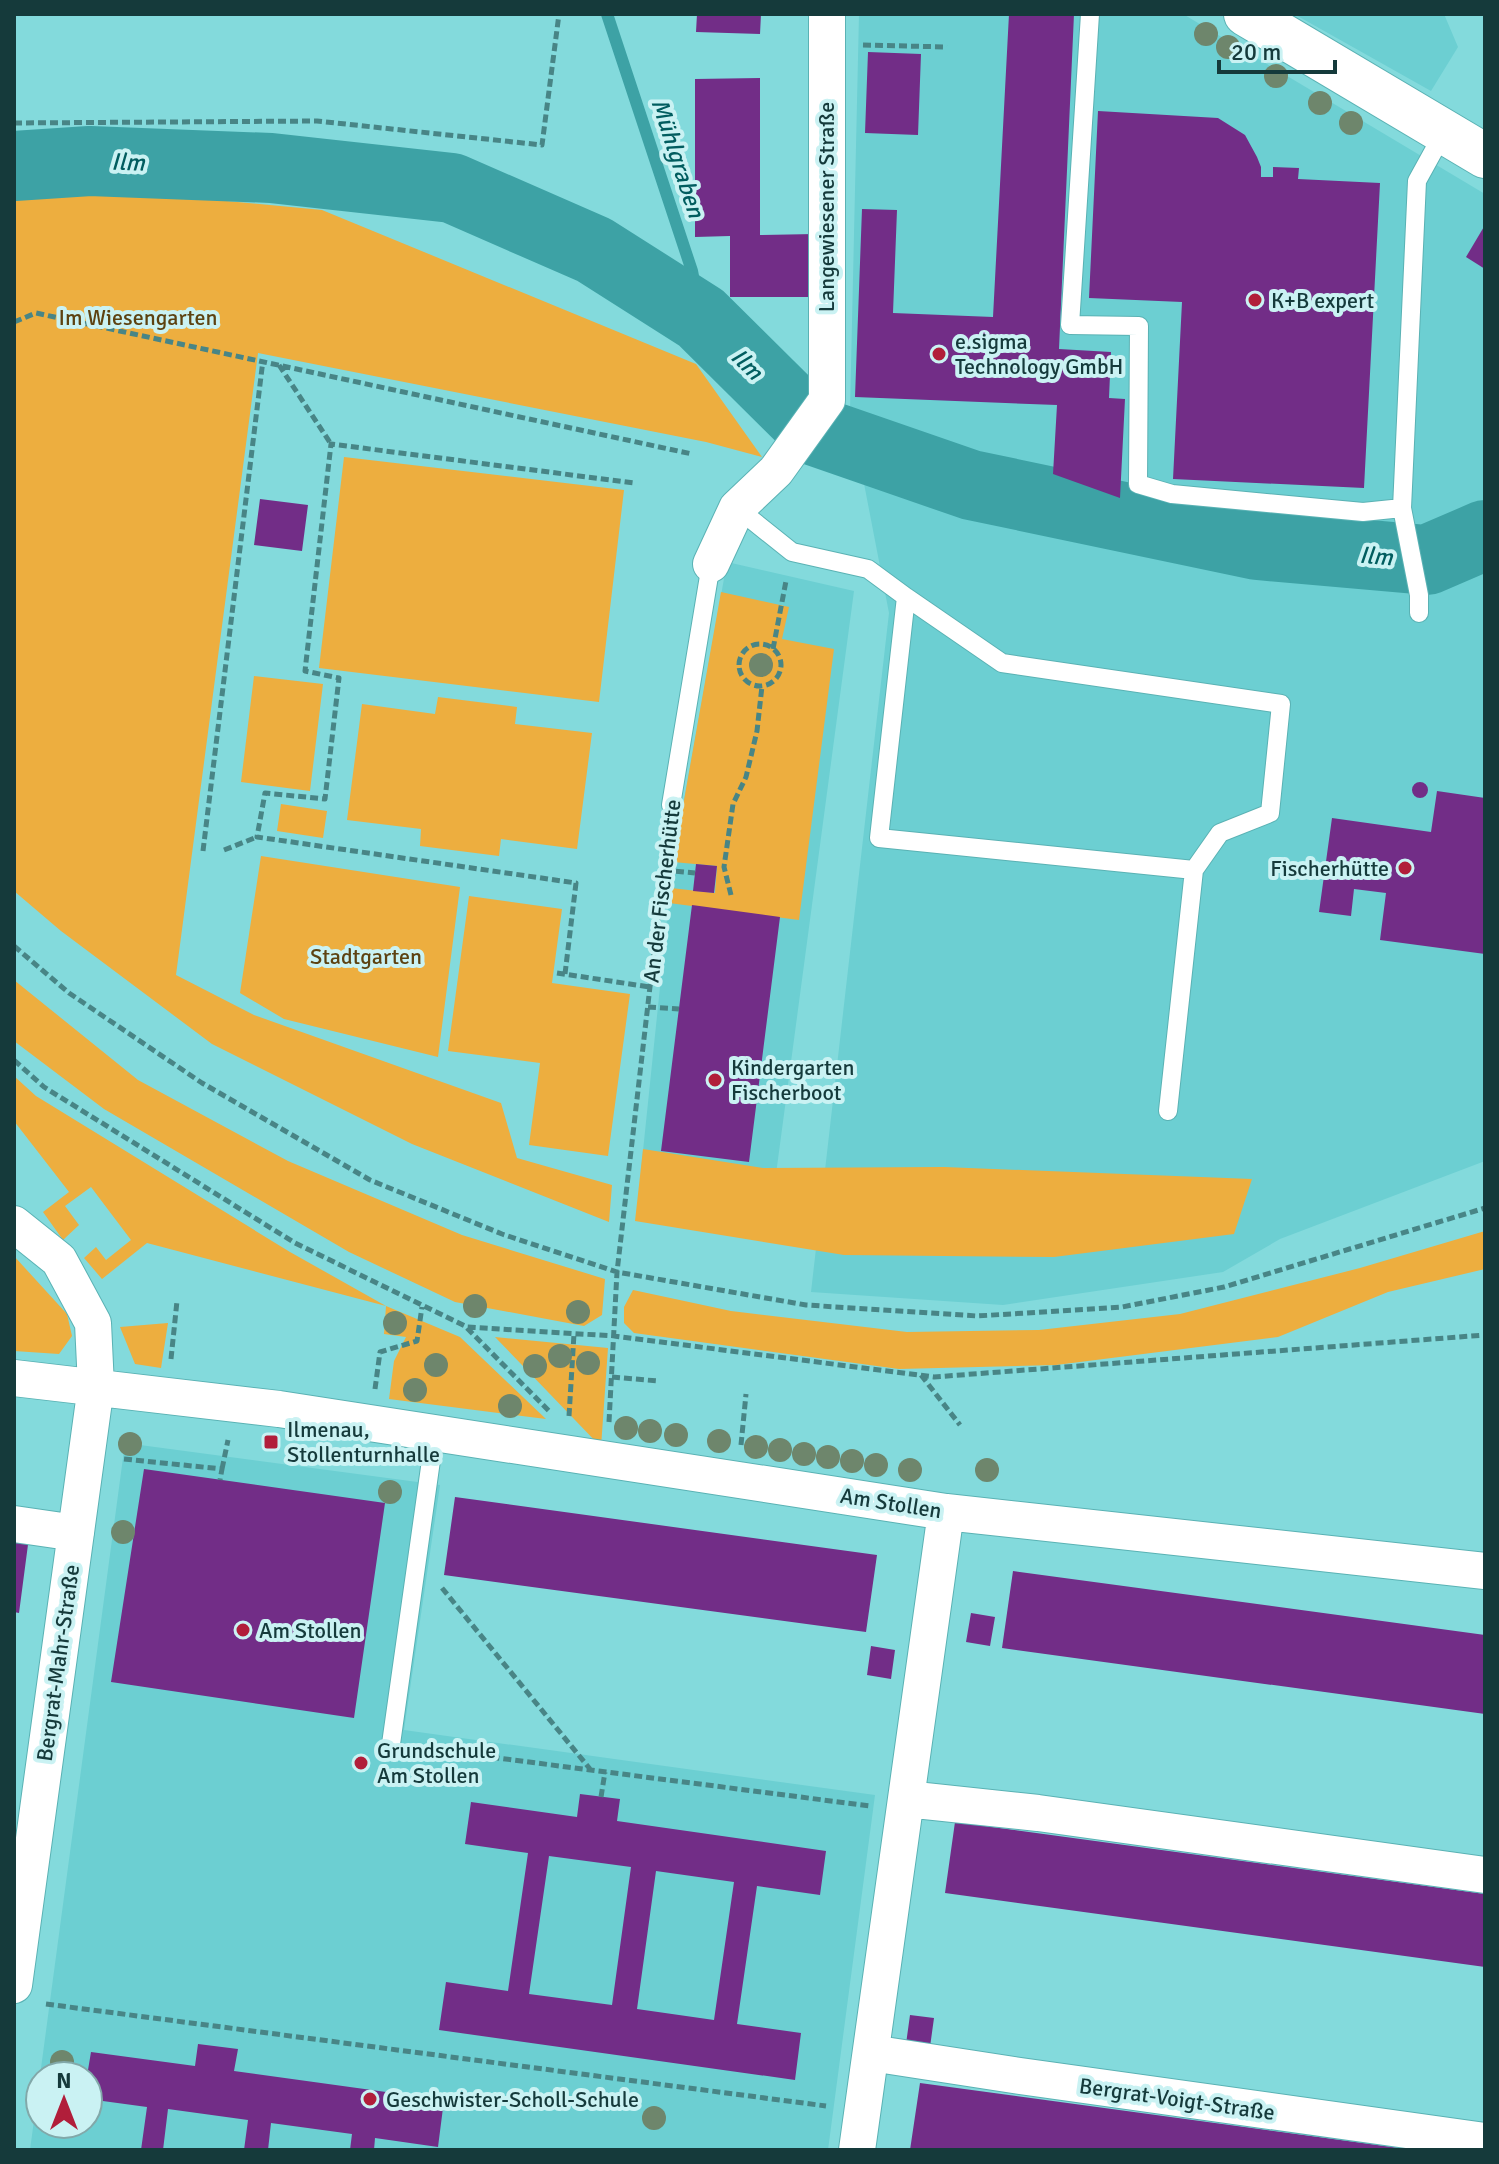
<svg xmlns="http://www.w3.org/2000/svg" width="1499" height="2164" font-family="Signika,sans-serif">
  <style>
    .built { fill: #6ccfd2; fill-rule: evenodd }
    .green { fill: #edae3f }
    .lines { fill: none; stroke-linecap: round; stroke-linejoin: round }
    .stream { stroke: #3da2a5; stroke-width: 12 }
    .river { stroke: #3da2a5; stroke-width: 70 }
    .building { fill: #722d87; fill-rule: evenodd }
    .service-casing { stroke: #5ab2b4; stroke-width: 20 }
    .minor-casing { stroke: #5ab2b4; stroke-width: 38 }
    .secondary-casing { stroke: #5ab2b4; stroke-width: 46 }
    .path { stroke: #488586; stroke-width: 5; stroke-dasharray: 8 4; stroke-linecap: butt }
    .service { stroke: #fff; stroke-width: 18 }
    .minor { stroke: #fff; stroke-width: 36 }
    .secondary { stroke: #fff; stroke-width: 44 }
    .tree { fill: #6e866c }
    .poi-dot { fill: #b11e3a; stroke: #caf2f3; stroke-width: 3 }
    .labels { text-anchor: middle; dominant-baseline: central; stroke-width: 8; stroke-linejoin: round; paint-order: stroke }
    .street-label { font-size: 22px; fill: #153a3b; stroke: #caf2f3 }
    .poi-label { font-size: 22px; fill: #153a3b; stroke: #caf2f3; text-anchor: start }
    .park-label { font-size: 22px; fill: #5d4211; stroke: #caf2f3 }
    .water-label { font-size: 24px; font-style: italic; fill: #015d5f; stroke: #caf2f3 }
  </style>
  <rect width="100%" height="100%" fill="#83dadc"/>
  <path class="built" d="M859,14H1183L1485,194V1161L1280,1239L1223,1272L1003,1305L811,1292L889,613L850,411Z
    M1294,14H1444L1458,47L1431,91Z
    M727,562L854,591L774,1189L641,1170L673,862Z
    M125,1443L440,1485L404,1730L875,1795L828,2150H30ZM40,2076H88V2124H40Z"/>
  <path class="green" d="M109,190L322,210L696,364L762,457L706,442L258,353L176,975L254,1015L501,1103L517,1158L612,1185L609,1222L412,1144L212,1044L61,931L14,891V193Z
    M344,457L624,490L599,702L319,668Z
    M721,592L789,607L782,639L834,649L799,920L669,903L671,888L715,893L717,866L673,862Z
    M254,676L323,684L310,791L241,782Z
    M438,697L517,707L515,724L592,733L577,849L501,839L499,856L420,846L421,829L347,820L362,704L435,714Z
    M281,804L327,811L323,838L277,831Z
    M261,856L460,887L438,1057L284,1019L240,993Z
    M469,896L562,909L552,983L630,994L608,1156L529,1145L540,1063L448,1051Z
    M14,980L138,1080L288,1161L462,1235L605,1279L602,1315L584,1326L455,1302L349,1252L104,1109L14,1041Z
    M14,1076L36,1096L290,1252L386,1306L460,1337L546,1419L389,1399L394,1361L406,1337L384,1334L386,1306L147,1243L102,1279L84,1258L96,1247L106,1260L131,1240L91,1187L65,1206L79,1225L63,1240L43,1212L69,1192L14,1121Z
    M643,1149L763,1168L944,1167L1252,1179L1234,1234L1054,1257L844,1255L635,1221Z
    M1485,1231V1269L1388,1292L1278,1337L1056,1365L899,1369L634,1333L624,1323V1307L633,1290L731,1311L907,1332L1039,1330L1180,1314L1360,1268Z
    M14,1256L67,1314L72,1336L59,1354L14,1351Z
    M168,1323L161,1368L135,1364L120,1327Z
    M495,1337L608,1348L601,1447Z"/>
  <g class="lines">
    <path class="stream" d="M607,14L692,271L701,318"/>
    <path class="river" d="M14,166L90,161L271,168L452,188L594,250L701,318L815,431L971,485L1257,545L1427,560L1485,535"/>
  </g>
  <path class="building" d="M697,14H761L760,34L696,32Z
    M1009,14H1074L1059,349L1111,352L1109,398L1125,399L1120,498L1053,474L1057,405L855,397L862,209L897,210L893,313L993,317Z
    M868,52L921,54L918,135L865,133Z
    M760,78V235L815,234L814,297H730V236L695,237V79Z
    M1098,111L1218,118L1245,135L1257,157L1261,167V177H1273V167L1299,168L1298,179L1380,183L1364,488L1173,479L1182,302L1089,298Z
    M1485,225V269L1466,257Z
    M260,499L308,505L302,551L254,545Z
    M1412 790a8 8 0 1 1 16 0a8 8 0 1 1-16 0Z
    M1437,791L1485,798V954L1380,940L1386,893L1354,889L1351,916L1319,912L1332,818L1431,832Z
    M696,864L717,866L714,893L693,891Z
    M692,905L780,917L749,1162L661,1151Z
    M144,1469L385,1503L354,1718L111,1682Z
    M455,1497L877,1555L866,1632L444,1575Z
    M14,1535L29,1537L19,1613L14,1612Z
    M1013,1571L1485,1635V1714L1002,1648Z
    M971,1613L995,1617L990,1646L966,1642Z
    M871,1646L895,1650L891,1679L867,1675Z
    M580,1794L620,1799L617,1821L826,1851L820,1895L757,1886L737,2024L801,2033L795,2080L439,2030L446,1982L508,1991L528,1853L465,1844L471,1802L577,1817ZM549,1856L631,1867L612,2005L529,1994ZM656,1871L734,1882L714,2020L637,2009Z
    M955,1822L1485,1894V1967L945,1893Z
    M910,2015L934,2018L930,2047L906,2044Z
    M198,2044L238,2049L234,2071L444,2100L438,2147L375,2138L374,2150H350L352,2134L271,2123L268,2150H244L248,2120L168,2109L163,2150H141L147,2107L88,2099L87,2076L91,2052L195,2066Z
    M920,2083L1400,2148V2150H910Z"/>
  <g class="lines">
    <defs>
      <path id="service" d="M1090,14L1070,325L1139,326L1138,484L1172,494L1363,512L1402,508
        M737,508L792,552L868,569L906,597L879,838L1194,870L1168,1111
        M906,597L1002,663L1281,704L1270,813L1220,833L1194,870
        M1419,613V595L1402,508L1417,181L1444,132
        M671,805L711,564
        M391,1744L435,1432"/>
      <path id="minor" d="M711,564L737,508L776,471L827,400V14
        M14,1224L59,1260L93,1323L96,1386L14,1985
        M14,1378L279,1409L946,1512L1485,1571
        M14,1524L76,1533
        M906,1799L1038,1813L1485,1875
        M871,2053L1020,2076L1485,2141
        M857,2150L946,1512"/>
      <path id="secondary" d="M1246,14L1485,156"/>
    </defs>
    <use href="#service" class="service-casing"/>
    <use href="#minor" class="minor-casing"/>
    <use href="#secondary" class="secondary-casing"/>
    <path class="path" d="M863,45L947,47
      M14,123L317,121L542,145L559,14
      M14,322L36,313L692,454
      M279,365L331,444
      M739 665a21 21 0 1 1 42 0a21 21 0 1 1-42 0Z
      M773,649L786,581
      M224,850L257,837
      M203,851L263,360
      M664,870L695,873
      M731,895L724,867L733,804L746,777L757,731L762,686
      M14,946L69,993L202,1083L370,1180L502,1234L617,1272L806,1305L977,1316L1122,1307L1224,1287L1485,1208
      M557,973L650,987
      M565,974L576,883L257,837L265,793L325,799L339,678L305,671L331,444L634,483
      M648,1007L679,1009
      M14,1060L44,1087L295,1243L467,1327L614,1336L934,1377L1485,1335
      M467,1328L550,1412
      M171,1359L177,1301
      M921,1375L960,1425
      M612,1377L658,1381
      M375,1389L380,1352L417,1341L422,1307
      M569,1416L574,1334
      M609,1422L617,1272L668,831
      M741,1445L746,1394
      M124,1459L222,1469L220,1480
      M222,1469L228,1440
      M442,1588L590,1769
      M420,1748L870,1806
      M601,1797L605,1772
      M46,2004L826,2106"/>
    <use href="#service" class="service"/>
    <use href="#minor" class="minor"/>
    <use href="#secondary" class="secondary"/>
  </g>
  <g class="tree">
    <circle cx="1206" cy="34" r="12"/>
    <circle cx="1228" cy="47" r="12"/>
    <circle cx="1276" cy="76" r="12"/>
    <circle cx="1320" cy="103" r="12"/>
    <circle cx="1351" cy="123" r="12"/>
    <circle cx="761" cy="665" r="12"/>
    <circle cx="475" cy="1306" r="12"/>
    <circle cx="578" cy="1312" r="12"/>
    <circle cx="395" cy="1323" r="12"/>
    <circle cx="560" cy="1356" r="12"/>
    <circle cx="588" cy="1363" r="12"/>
    <circle cx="436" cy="1365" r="12"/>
    <circle cx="535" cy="1366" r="12"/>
    <circle cx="415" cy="1390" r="12"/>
    <circle cx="510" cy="1406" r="12"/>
    <circle cx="626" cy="1428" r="12"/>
    <circle cx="650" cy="1431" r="12"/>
    <circle cx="676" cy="1435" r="12"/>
    <circle cx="719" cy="1441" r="12"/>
    <circle cx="130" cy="1444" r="12"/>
    <circle cx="756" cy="1447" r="12"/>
    <circle cx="780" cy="1450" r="12"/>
    <circle cx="804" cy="1454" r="12"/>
    <circle cx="828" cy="1457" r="12"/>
    <circle cx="852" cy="1461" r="12"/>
    <circle cx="876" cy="1465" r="12"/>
    <circle cx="910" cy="1470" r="12"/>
    <circle cx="987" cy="1470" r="12"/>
    <circle cx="390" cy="1492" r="12"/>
    <circle cx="123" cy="1532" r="12"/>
    <circle cx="62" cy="2062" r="12"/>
    <circle cx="654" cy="2118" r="12"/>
  </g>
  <g class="poi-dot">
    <circle cx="1255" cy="300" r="8"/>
    <circle cx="939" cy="354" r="8"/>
    <circle cx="1405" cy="868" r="8"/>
    <circle cx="715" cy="1080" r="8"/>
    <rect x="263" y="1434" width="16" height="16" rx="4"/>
    <circle cx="243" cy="1630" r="8"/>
    <circle cx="361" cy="1763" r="8"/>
    <circle cx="370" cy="2099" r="8"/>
  </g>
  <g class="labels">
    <g class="street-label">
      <text transform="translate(826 207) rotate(-90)">Langewiesener Straße</text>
      <text transform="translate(662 891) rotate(-83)">An der Fischerhütte</text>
      <text transform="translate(891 1503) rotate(9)">Am Stollen</text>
      <text transform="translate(58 1663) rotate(-82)">Bergrat-Mahr-Straße</text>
      <text transform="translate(1177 2099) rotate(8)">Bergrat-Voigt-Straße</text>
    </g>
    <g class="poi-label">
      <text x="1271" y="300">K+B expert</text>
      <text x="955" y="341">e.sigma<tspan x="955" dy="25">Technology GmbH</tspan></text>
      <text x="1389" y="868" text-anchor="end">Fischerhütte</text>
      <text x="731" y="1067">Kindergarten<tspan x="731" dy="25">Fischerboot</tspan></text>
      <text x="287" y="1429">Ilmenau,<tspan x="287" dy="25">Stollenturnhalle</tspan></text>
      <text x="259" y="1630">Am Stollen</text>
      <text x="377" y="1750">Grundschule<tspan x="377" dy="25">Am Stollen</tspan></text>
      <text x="386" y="2099">Geschwister-Scholl-Schule</text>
    </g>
    <g class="park-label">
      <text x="138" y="317">Im Wiesengarten</text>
      <text x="366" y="956">Stadtgarten</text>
    </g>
    <g class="water-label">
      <text transform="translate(678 158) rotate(72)">Mühlgraben</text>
      <text transform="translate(128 162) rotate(2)">Ilm</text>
      <text transform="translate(747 364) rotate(45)">Ilm</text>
      <text transform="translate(1376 556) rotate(5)">Ilm</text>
    </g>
  </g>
  <rect width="1499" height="2164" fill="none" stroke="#153a3b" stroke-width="32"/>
  <g transform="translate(64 2100)"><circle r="38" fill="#caf2f3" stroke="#82a8a9" stroke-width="2"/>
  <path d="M0-6L14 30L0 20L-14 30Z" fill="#b11e3a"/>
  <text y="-12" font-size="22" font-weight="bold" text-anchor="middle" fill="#153a3b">N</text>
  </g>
  <path d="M1219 60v12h116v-12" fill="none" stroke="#153a3b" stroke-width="4"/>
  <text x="1231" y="60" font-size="24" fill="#153a3b" stroke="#caf2f3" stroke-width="6" paint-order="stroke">20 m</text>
</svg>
